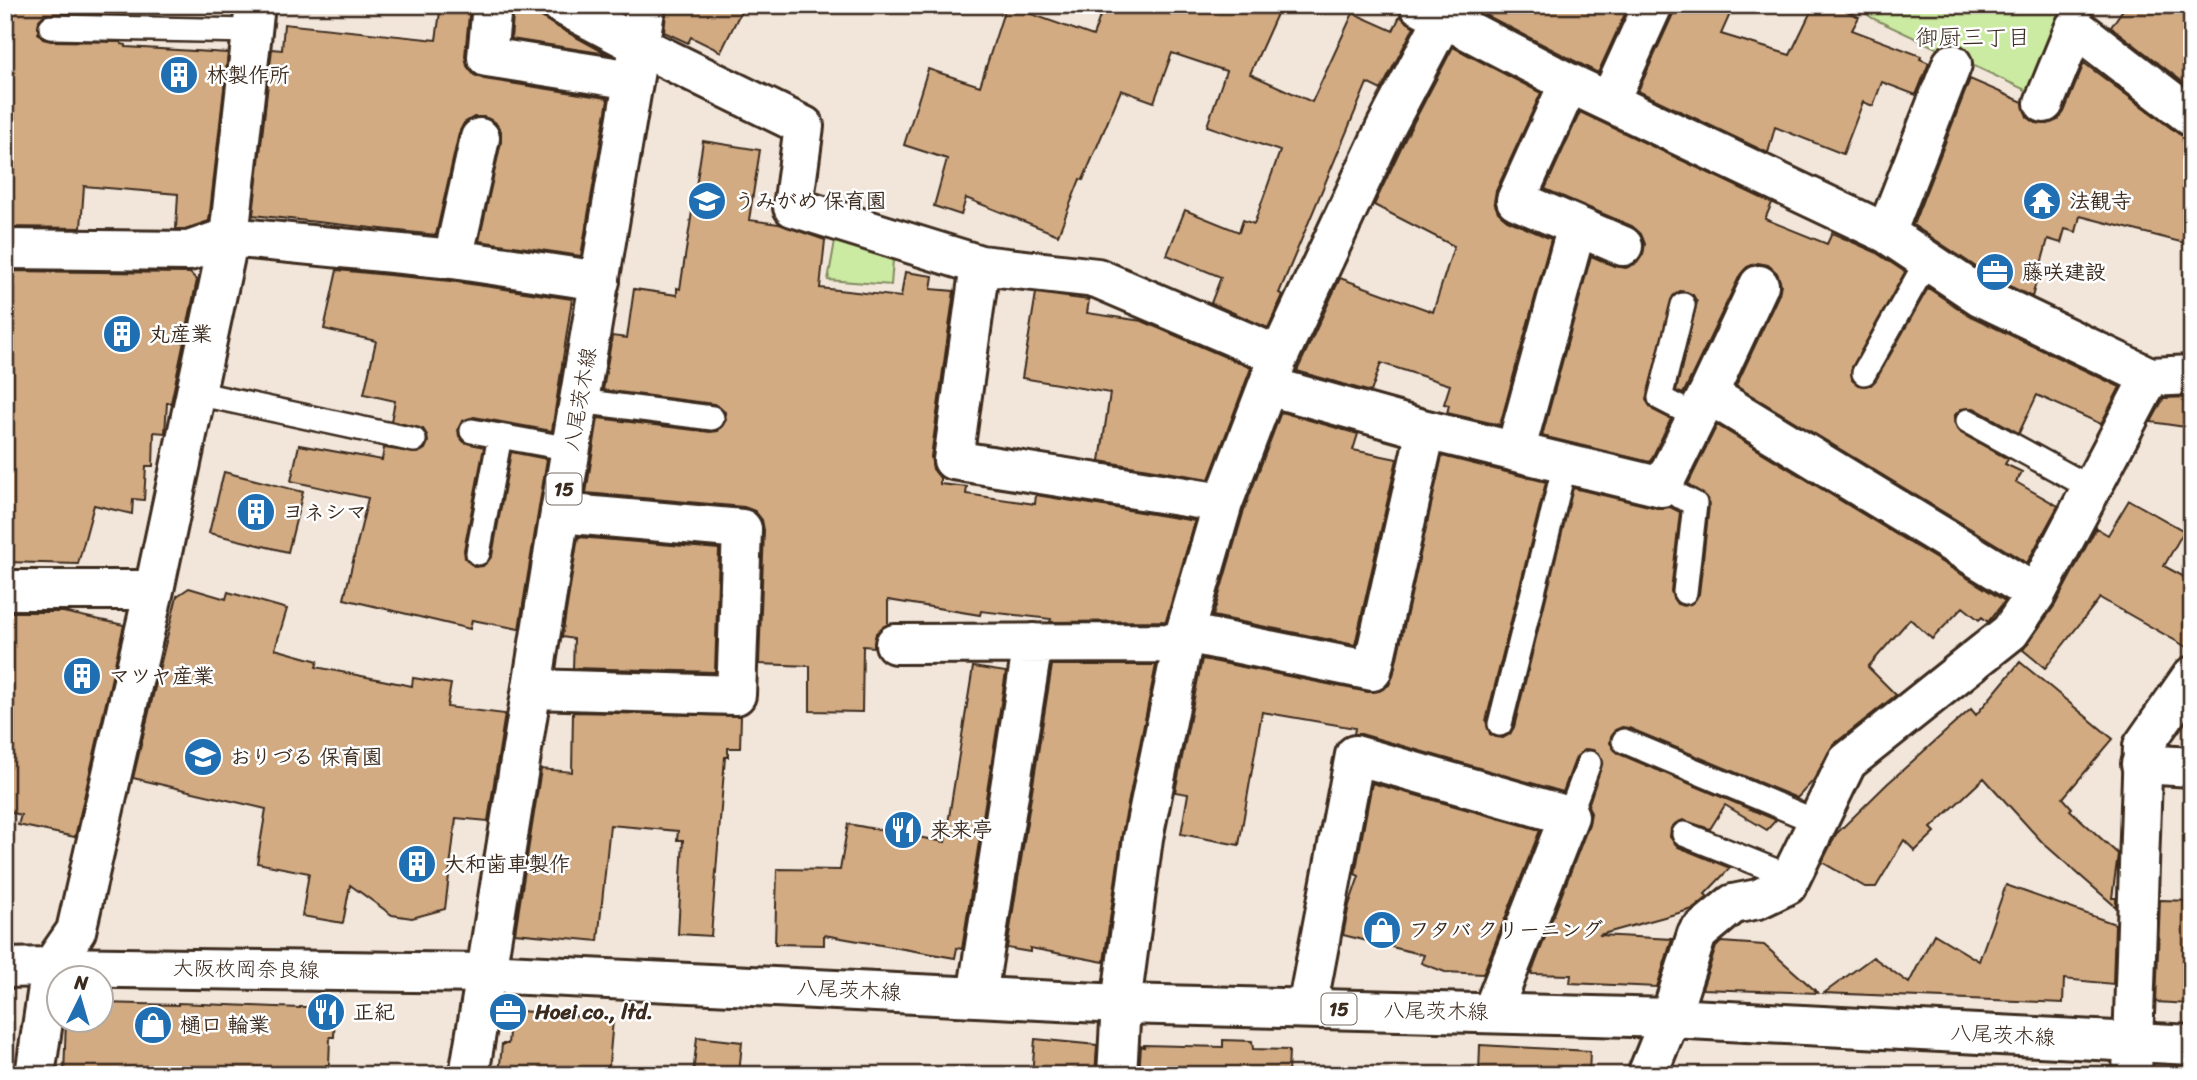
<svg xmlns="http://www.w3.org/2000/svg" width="2197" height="1080" font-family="Sriracha,'Klee One',sans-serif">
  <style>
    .green { fill: #cbeaa2; stroke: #838a60; stroke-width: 2 }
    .building { fill: #d2ab83; stroke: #3b2a1e; stroke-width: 2 }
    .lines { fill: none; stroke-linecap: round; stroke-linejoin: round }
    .service-casing { stroke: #3b2a1e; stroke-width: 28 }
    .minor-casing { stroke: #3b2a1e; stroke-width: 44 }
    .secondary-casing { stroke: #3b2a1e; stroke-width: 44 }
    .primary-casing { stroke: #3b2a1e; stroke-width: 44 }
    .service { stroke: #fff; stroke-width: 23 }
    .minor { stroke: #fff; stroke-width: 38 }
    .secondary { stroke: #fff; stroke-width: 38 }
    .primary { stroke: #fff; stroke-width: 38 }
    .labels { text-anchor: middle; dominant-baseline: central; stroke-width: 5; stroke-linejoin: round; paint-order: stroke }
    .shield { fill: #fff; stroke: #766a62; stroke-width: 2 }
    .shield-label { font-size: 19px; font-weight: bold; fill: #3b2a1e }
    .poi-label { font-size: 21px; font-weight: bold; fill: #3b2a1e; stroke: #fff; text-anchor: start }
    .street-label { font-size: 21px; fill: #3b2a1e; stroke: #fff }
    .neighbourhood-label { font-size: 23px; fill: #3b2a1e; stroke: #fff }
  </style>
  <rect width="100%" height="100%" fill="#f2e6da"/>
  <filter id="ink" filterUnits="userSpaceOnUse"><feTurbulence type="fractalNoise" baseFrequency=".0143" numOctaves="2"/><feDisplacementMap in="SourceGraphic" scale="14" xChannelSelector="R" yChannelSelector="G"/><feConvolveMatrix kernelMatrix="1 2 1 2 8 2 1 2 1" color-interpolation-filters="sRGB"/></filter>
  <g filter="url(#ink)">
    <path class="green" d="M1855,5H2076L2038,96L1872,18Z
      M837,230L894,247L891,285L828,280Z"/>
    <path class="building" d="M5,5H125L124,14H45L39,20L38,33L43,39L51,41L121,42V44L126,45V47L228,53L209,221L185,229H176L178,194L84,186L81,228L5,227Z
      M441,5H470L465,56L467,66L474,75L484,79L606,98L608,100L581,256L479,241L501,142V131L495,122L484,117H474L464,123L459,133L436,235L253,215L272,49L282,50L284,24L436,40Z
      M514,5H523L552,24L607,54L511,39Z
      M667,5H744L721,52L691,37L688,43L664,32Z
      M1006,5L1093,36L1104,5H1281L1250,74L1312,102L1353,13L1393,31L1400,16L1414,27L1381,90L1367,83L1279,293L1283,295L1268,328L1211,303L1221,277L1167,255L1185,210L1239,232L1243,220L1254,224L1280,151L1207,126L1226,71L1172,53L1154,102L1121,90L1083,180L1080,179L1058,235L966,198L961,215L934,206L947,159L904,145L928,69L980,86Z
      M1490,5H1629L1598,73L1486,15Z
      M1674,5H1734L1721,34L1790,55L1814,5H1834L1859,17L1852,30L1921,56L1920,59L1929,63L1916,95L1882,82L1873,106L1863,102L1843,154L1775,127L1768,153L1638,91L1673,14Z
      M2126,5H2192V89L2111,27Z
      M1453,47L1541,93L1496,191L1494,202L1498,212L1507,220L1551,239L1500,425L1447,413L1449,405L1444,404L1450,385L1381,363L1371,392L1297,371L1340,278L1433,312L1454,246L1374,205L1406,137Z
      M2084,63L2179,134L2192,138V245L2080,216L2076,232L2065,229L2061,243L2048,239L2032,297L1991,277L1913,225L1970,79L2023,102L2027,117L2036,123L2048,124L2058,120L2064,112Z
      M1580,112L1772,203L1765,219L1827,244L1832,233L1875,252L1905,272L1852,367V380L1858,385H1871L1876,380L1928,288L1970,316L2120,387L2101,424L2037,395L2019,433L1974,408L1961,409L1955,415L1954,422L1961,433L2008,459L2005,464L2022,472L2016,482L2058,506L2027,563L1736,386L1779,294L1781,284L1777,273L1768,265L1758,263L1747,267L1740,275L1683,394L1676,391L1697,302L1693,295L1687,292L1680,291L1673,296L1646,400L1653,410L1671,419L1650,462L1542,436L1591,256L1614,266L1626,268L1637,263L1643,254L1645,244L1641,234L1632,226L1545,189Z
      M703,141L760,150L749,220L779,224L825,240L820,288L901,297L905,272L933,276L931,289L954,291L931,457L933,469L940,478V484L967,487L966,494L1035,504L1036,495L1195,521L1166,621L1050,622L1051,619L981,611L980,615L888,600V624L876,633L874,647L863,646L862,712L810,711V666L759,664L764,530L762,520L755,511L744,507L586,493L598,418L710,432L718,431L726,420L725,412L714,404L603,390L612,336L627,338L634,289L677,295V288L680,289Z
      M337,270L450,281L572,299L552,431L474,417L462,421L458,429L459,436L464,442L484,447L464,550L465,558L475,567L483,566L492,556L511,452L547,459L519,629L472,620L470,629L344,599L368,498L291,481L299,445L382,460L384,448L418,453L425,449L428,442L427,435L423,429L391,421L395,401L364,394L376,341L324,329Z
      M5,271L190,273L197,280L171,403H167L165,433L154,432L153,466H146L144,500L133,499L132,514L94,505L78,564L5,562Z
      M1036,293L1089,300L1087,313L1142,321L1251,368L1209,479L1100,461L1110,393L1022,378Z
      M2192,397V428L2151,422L2164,398Z
      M1281,412L1358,434L1353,450L1397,459L1355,645L1213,616L1244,510Z
      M1717,425L2005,601L1988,622L1982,617L1979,620L1963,607L1932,639L1910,619L1868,667L1896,695L1833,745L1813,781L1797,798L1629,728L1622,727L1615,730L1611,736L1610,743L1619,754L1776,820L1767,830L1725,805L1710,829L1683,820L1676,823L1671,828L1670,837L1678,847L1730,868L1705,894L1708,897L1693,909L1599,935L1672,939L1657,987L1570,983L1571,975L1531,974L1589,824L1591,813L1588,806L1603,761L1599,754L1593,750L1586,749L1576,757L1563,792L1361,734H1354L1355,728L1262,712L1239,845L1181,834L1188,794L1175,792L1202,659L1368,692L1379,691L1389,685L1393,676L1442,456L1546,482L1486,721L1490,734L1496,737L1503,738L1510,734L1514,727L1573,488L1657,508L1670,507L1680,512L1671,591L1673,598L1677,604L1684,606L1691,604L1699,594L1709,506L1707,497L1688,484Z
      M224,472L303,492L288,552L209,533Z
      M2129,500L2184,531L2164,566L2192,581V650L2100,598L2045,668L2023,650L2055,605L2096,528L2108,535Z
      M578,537L719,549L715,672L573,668L574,639L562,637Z
      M189,588L226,599L228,592L287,609L275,649L318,661L316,667L412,686L413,678L451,684L447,707L505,714L488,821L456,818L445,909L412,918L392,915L350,885L343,923L302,916L309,873L257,863L266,809L133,778L177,596Z
      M5,612H63L124,625L75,837L18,825L21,815L5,811Z
      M2020,662L2113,739L2063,798L2072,808L2070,810L2118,854L2112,898H2116V907L2043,843L1984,778L1931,828L1935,832L1915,851L1904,840L1876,887H1865L1822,862L1836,834L1887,784L1971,709L1976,715Z
      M1052,665H1156L1122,834L1104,962L1030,948V952L1007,948Z
      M973,667L1006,672L962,949L957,948L955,958L824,935V945L775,944L777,869L840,870L848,824L945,842Z
      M573,712L741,716L740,748H728V757H725L711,936L678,934L683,840H677L678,831L610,825L598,941L515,933L541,769L572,772Z
      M1372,783L1540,830L1483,974L1445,972L1421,963L1424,955L1343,935L1349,905L1359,876L1355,874Z
      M2006,885L2115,924L2113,984L2064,979L2063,1003L1824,993L1873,957L1909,983L1934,934L1979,961Z
      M2160,900L2192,901L2189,1004L2156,1002Z
      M1721,942L1764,945L1818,993L1702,989L1716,947Z
      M102,1003L178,1005V1003L300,1008V1007H335L334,1037H330L329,1065H326V1075H64L66,1020H102Z
      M511,1010L613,1020L608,1075H499L502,1044H508Z
      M697,1037L742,1042L739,1075H693Z
      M1035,1039L1097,1045L1095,1075H1032Z
      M1223,1040L1252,1041L1253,1049L1289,1050L1288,1075H1139L1141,1046L1144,1047V1045L1223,1047Z
      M1480,1045L1590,1051L1589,1075H1479Z"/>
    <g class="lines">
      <defs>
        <path id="service" d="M51,27L252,31
          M1683,305L1660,398L1697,417
          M1864,373L1927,261
          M196,393L414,440
          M579,401L712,418
          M1968,421L2091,488
          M472,431L571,449
          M1662,487L1695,504L1685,592
          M478,553L500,436
          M1500,724L1565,464
          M1624,741L1817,822
          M1569,816L1589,763
          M1684,834L1791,877"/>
        <path id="minor" d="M492,5L487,57L633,80
          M562,5L640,46L804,126L793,207L980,265L1097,278L1279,356
          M1419,5L1569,83L1886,233L1980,296L2150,377L2192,375
          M1569,83L1516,200L1623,246
          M1609,102L1653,5
          M2044,103L2075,27L2192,117
          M1886,233L1952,64
          M5,249L189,251L229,237L453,259L600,281
          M453,259L480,138
          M980,265L953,460L1223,503
          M1268,386L1426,430L1662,487L1708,394L2036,594
          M1708,394L1759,285
          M1515,452L1577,226
          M5,590H154
          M1185,633L1372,671L1426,430
          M895,644L1183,643
          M532,689L736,695L742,529L560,513
          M2141,764L2192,767
          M977,996L1033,643
          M1307,1008L1355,755L1569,816L1492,1012
          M35,1075L51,967L76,931L154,590L229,237L255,5
          M469,1075L486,973
          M1117,1075L1121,1004L1143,838L1185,633L1223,503L1279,356L1386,127L1444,17
          M1647,1075L1670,1018L1697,934L1733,904L1758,899L1787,885L1847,762L2010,632L2036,594L2150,377
          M2132,1075L2143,746L2192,676"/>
        <path id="secondary" d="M5,968L51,967L486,973"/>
        <path id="primary" d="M646,5L560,513L486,973L1121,1004L1670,1018L2192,1045"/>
      </defs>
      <use href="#service" class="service-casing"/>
      <use href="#minor" class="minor-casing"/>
      <use href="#secondary" class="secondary-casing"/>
      <use href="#primary" class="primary-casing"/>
      <use href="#service" class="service"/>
      <use href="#minor" class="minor"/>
      <use href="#secondary" class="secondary"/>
      <use href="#primary" class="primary"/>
    </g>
  </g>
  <defs>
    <symbol id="building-disc" viewBox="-11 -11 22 22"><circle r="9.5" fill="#1f6fb2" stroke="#fff"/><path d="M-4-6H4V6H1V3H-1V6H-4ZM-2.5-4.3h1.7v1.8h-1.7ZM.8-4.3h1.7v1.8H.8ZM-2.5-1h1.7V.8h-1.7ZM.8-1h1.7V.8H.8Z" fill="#fff"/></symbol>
    <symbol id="school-disc" viewBox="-11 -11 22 22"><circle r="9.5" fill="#1f6fb2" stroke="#fff"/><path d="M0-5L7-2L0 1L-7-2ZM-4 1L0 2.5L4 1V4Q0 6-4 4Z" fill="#fff"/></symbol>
    <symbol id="temple-disc" viewBox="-11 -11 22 22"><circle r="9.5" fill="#1f6fb2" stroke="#fff"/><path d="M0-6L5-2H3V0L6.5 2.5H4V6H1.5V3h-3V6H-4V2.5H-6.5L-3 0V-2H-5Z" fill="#fff"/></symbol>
    <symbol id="office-disc" viewBox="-11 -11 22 22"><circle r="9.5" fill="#1f6fb2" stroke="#fff"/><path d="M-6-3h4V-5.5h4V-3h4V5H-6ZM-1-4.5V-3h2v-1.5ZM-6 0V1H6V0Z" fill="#fff"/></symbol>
    <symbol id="restaurant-disc" viewBox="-11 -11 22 22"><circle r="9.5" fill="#1f6fb2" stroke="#fff"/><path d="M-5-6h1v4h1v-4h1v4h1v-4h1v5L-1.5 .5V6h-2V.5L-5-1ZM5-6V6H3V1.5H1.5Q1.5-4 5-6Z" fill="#fff"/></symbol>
    <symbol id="shop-disc" viewBox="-11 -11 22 22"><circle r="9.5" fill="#1f6fb2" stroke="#fff"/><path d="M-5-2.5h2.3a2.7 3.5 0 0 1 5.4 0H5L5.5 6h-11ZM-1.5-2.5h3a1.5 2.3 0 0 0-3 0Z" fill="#fff"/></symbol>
  </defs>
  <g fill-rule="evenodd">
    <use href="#building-disc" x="157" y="53" width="44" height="44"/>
    <use href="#school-disc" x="685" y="179" width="44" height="44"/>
    <use href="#temple-disc" x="2020" y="179" width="44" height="44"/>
    <use href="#office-disc" x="1973" y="250" width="44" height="44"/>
    <use href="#building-disc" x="100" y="312" width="44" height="44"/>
    <use href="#building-disc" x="234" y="490" width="44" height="44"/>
    <use href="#building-disc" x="60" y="654" width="44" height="44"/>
    <use href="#school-disc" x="181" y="735" width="44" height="44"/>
    <use href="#restaurant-disc" x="881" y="808" width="44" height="44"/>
    <use href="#building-disc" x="395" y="842" width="44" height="44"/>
    <use href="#shop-disc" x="1360" y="908" width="44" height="44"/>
    <use href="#restaurant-disc" x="304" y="990" width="44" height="44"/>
    <use href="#office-disc" x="486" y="990" width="44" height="44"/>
    <use href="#shop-disc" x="131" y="1003" width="44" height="44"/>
  </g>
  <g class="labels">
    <g class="shield">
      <rect x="546.5" y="473.5" width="35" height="31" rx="5"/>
      <rect x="1321.5" y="993.5" width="35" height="31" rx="5"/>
    </g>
    <g class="shield-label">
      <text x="564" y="489">15</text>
      <text x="1339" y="1009">15</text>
    </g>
    <g class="poi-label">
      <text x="206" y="75">林製作所</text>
      <text x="734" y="201">うみがめ 保育園</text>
      <text x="2069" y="201">法観寺</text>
      <text x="2022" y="272">藤咲建設</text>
      <text x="149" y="334">丸産業</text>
      <text x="283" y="512">ヨネシマ</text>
      <text x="109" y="676">マツヤ産業</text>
      <text x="230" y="757">おりづる 保育園</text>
      <text x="930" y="830">来来亭</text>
      <text x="444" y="864">大和歯車製作</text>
      <text x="1409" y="930">フタバ クリーニング</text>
      <text x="353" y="1012">正紀</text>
      <text x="535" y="1012">Hoei co., ltd.</text>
      <text x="180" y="1025">樋口 輪業</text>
    </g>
    <g class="street-label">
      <text transform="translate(580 399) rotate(-80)">八尾茨木線</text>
      <text transform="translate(246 969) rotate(1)">大阪枚岡奈良線</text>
      <text transform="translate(849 990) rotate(3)">八尾茨木線</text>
      <text transform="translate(1436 1011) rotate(1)">八尾茨木線</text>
      <text transform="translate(2003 1035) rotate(3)">八尾茨木線</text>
    </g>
    <g class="neighbourhood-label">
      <text x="1973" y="37">御厨三丁目</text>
    </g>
  </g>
  <rect width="2197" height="1080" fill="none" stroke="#fff" stroke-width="28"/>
  <rect x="14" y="14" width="2169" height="1052" fill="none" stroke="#3b2a1e" stroke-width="2.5" filter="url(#ink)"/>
  <g transform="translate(80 999) rotate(5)"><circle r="33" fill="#ffffff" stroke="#b1aaa5" stroke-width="2"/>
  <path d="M0-5L12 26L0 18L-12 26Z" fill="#1f6fb2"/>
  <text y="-10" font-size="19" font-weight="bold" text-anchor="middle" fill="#3b2a1e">N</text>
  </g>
</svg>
